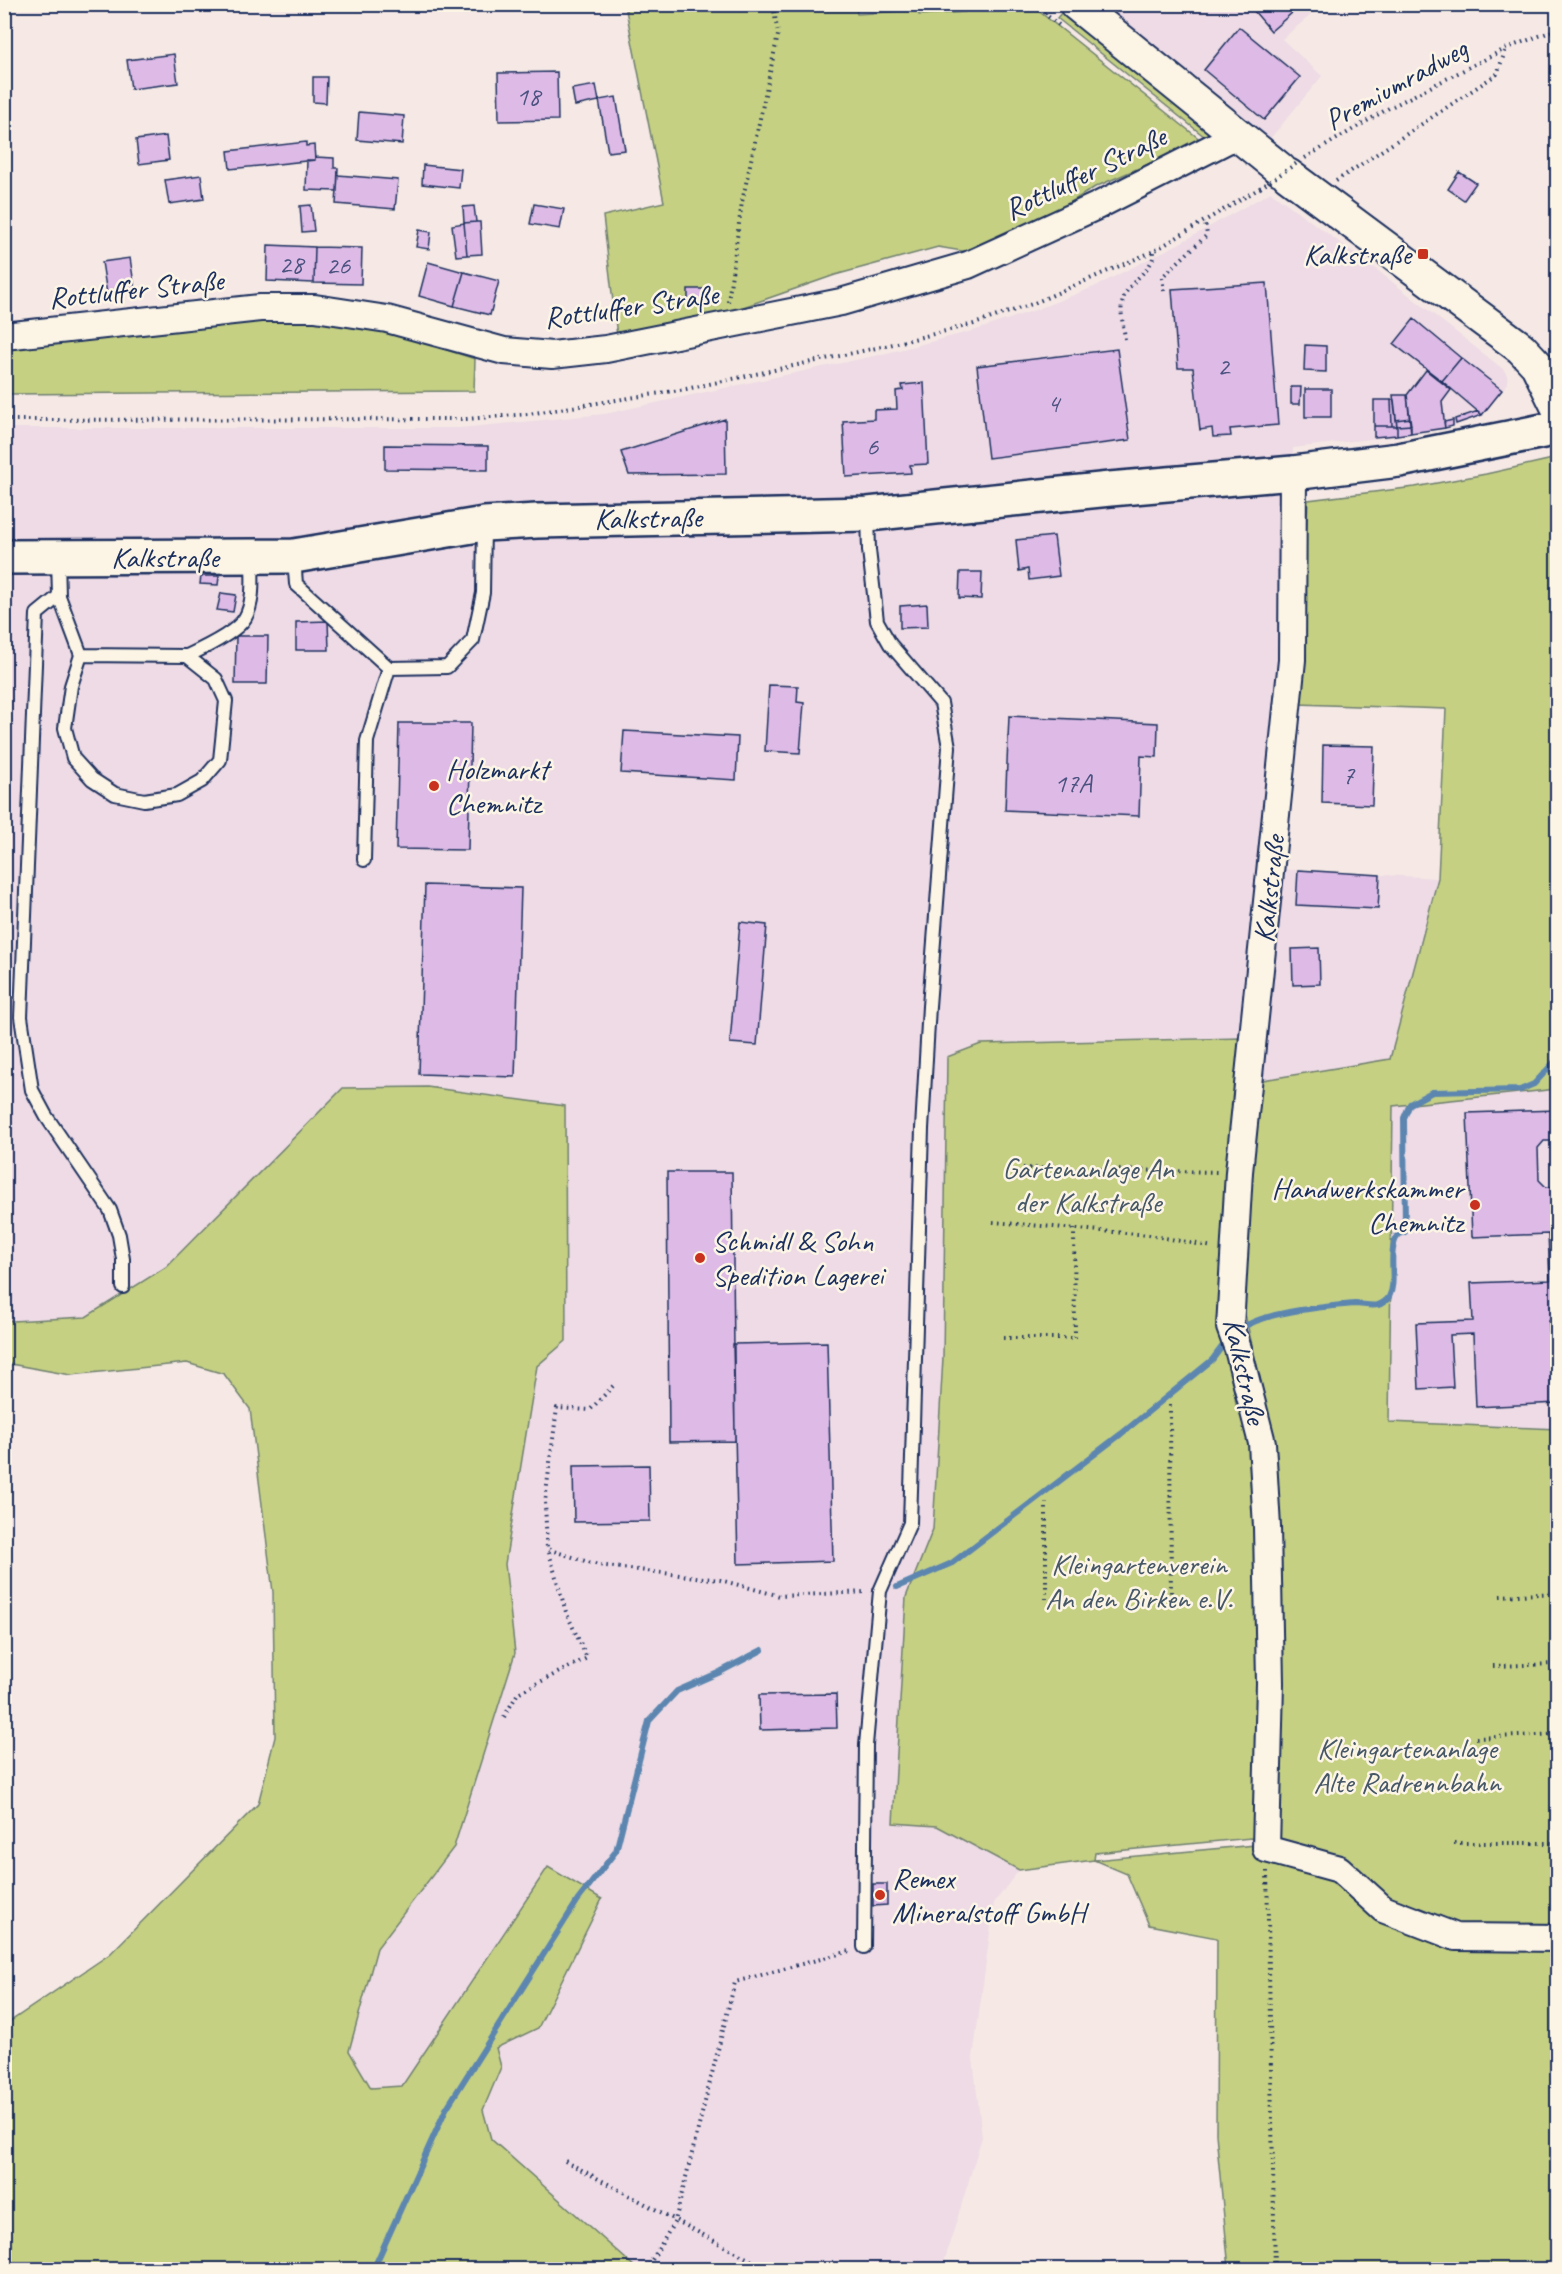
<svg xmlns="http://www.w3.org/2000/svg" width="1562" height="2274" font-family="Caveat,sans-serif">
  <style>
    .built { fill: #eedbe5 }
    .green { fill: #c5d083; stroke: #708070; stroke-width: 1.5; fill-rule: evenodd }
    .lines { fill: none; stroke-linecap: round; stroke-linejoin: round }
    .stream { stroke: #5c86b0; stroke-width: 6 }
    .building { fill: #ddbbe6; stroke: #1b2f5e; stroke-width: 1.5 }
    .service-casing { stroke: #1b2f5e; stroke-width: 16 }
    .minor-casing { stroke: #1b2f5e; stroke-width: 30 }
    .tertiary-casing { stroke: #1b2f5e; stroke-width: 36 }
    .secondary-casing { stroke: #1b2f5e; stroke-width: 38 }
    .path { stroke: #1b2f5e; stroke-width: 4; stroke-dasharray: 1.5 4.5; stroke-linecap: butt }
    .service { stroke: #fcf5e5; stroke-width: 12 }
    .minor { stroke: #fcf5e5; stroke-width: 26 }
    .tertiary { stroke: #fcf5e5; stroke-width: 32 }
    .secondary { stroke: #fcf5e5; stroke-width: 33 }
    .path-bridge { stroke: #1b2f5e; stroke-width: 4; stroke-dasharray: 1.5 4.5; stroke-linecap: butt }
    .poi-dot { fill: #c8321e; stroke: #fcf5e5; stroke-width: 2 }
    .labels { text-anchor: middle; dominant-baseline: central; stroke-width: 5; stroke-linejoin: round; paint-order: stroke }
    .number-label { font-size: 27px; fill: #4c5280 }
    .street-label { font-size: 30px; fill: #1b2f5e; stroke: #fcf5e5 }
    .poi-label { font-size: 30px; fill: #1b2f5e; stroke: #fcf5e5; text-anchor: start }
    .park-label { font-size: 30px; fill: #465767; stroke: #fcf5e5 }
  </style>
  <rect width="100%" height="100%" fill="#f6e9e5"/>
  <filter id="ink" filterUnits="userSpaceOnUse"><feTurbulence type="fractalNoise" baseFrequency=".0167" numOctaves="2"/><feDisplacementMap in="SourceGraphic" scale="12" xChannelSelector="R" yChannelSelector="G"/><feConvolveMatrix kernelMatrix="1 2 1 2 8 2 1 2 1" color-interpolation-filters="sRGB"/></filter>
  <g filter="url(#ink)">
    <path class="built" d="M1105,5H1302L1311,15L1282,39L1322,76L1270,139Z
      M1271,192L1372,266L1503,369L1507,375L1508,383L1483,416L1455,426L1397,436L1293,448L1292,660L1254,1038L943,1358L933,1529L906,1597L893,1823L937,1826L1019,1870L994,1903L973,2058L982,2137L942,2269H635L491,2139L483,2110L501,2067L496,2048L538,2028L548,1867L402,2086L371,2088L349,2051L377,1948L454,1847L515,1653L505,1564L537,1366L566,1341L343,1088L166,1266L86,1317L12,1321L5,1318V428H459L604,414L883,354L976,330L1035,310L1094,287L1182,242Z
      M1278,869L1438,878L1390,1059L1257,1081Z
      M1557,1089V1429L1389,1422L1393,1105Z"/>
    <path class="green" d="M856,4L857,14L918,10L919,15L965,12L966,6L1031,5L1202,141L1095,187L1031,227L968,252L938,247L835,275L726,313L617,336L603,216L664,202L625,5Z
      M1062,12L1209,132L1205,137L1057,18Z
      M262,319H314L385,330L475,359L474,391L5,394L4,344Z
      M1557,458V1089L1393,1106L1389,1422L1557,1429V2269H1229L1216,2134L1217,1938L1149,1925L1127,1874L1094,1860L1019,1870L937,1826L893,1823L906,1597L933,1529L943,1358L947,1057L981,1044L1242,1038L1228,1353L1237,1410L1268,1413L1242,1302L1257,1081L1390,1059L1438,878L1446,709L1298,704L1308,500L1415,487L1486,474ZM1251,1838L1255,1845L1094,1860L1095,1853Z
      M427,1087L565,1106L566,1341L537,1366L505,1564L515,1653L454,1847L377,1948L349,2051L371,2088L402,2086L548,1867L602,1899L538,2028L496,2048L501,2067L483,2110L491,2139L636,2268L5,2270V2025L110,1954L258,1804L275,1737L273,1592L250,1409L224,1374L187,1363L71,1375L5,1363V1318L12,1321L86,1317L166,1267L343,1088Z"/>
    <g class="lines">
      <path class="stream" d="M1239,1330C1264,1311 1324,1307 1355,1304C1362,1304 1372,1307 1378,1305C1382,1304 1387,1300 1389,1297C1398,1280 1386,1255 1398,1234L1405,1232L1404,1118L1410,1104L1432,1092L1520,1090L1534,1084L1558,1058
        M897,1587L952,1563L1121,1434L1212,1360L1227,1340
        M373,2270L446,2109L578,1900L616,1851L649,1721L677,1691L718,1673L762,1650"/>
    </g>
    <path class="building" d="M1248,4H1299L1300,6L1271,31Z
      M1239,27L1300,77L1264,120L1204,70Z
      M174,54L178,83L131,89L127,60Z
      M557,72L558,120L499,121L498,73Z
      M313,77H327L326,103L313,102Z
      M596,85L599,101L575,106L572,89Z
      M616,97L625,150L608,152L599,100Z
      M359,112L404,116L402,144L357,140Z
      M166,136L169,160L139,164L136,140Z
      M306,142V146L314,145L315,160L230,169L228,151Z
      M315,157L334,158V168H338L337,191L306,190L307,160H315Z
      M423,165L461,169L459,188L422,184Z
      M1459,172L1476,183L1464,200L1448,189Z
      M201,175L204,199L169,204L165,180Z
      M338,175L398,180L395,209L336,204Z
      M534,204L564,209L560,229L530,224Z
      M311,205L314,231L302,232L300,206Z
      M474,206L476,222L464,223L463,207Z
      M476,222H480L482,254L467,255L464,223Z
      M464,223L467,255L456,256L452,225Z
      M419,230L431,232L429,249L416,247Z
      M268,245L315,247L314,283L267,281Z
      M315,247L362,248L361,284L314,283Z
      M130,258L135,290L107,294L102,262Z
      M428,262L464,272L454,306L419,296Z
      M464,272L499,281L490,315L454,306Z
      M5,280L9,313L4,314V280Z
      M1267,283L1278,425L1230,429L1231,436L1213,437L1212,428L1200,430L1193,368H1178L1172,289Z
      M688,289H705V305H688Z
      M1414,319L1461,358L1442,381L1394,344Z
      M1305,345L1326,346V372L1304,371Z
      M1117,349L1130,440L988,458L977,366Z
      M1461,358L1502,390L1482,415L1442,381Z
      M1426,370L1451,390L1442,402L1445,428L1411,433L1407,395Z
      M924,383L928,464L910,465L911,473L846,477L843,421L874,419V410L897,409L896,391L903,390L902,385Z
      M1291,387H1301L1300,404H1291Z
      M1305,389H1331V417H1305Z
      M1393,395H1407L1410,418L1396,420Z
      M1374,400H1391L1392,426H1374Z
      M1391,400H1394L1397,426H1392Z
      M1478,411L1482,415L1456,424L1455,419Z
      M1410,418L1411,425L1397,426L1396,420Z
      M725,419L726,474L629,475L621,452Z
      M1453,420V426L1445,428L1444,422Z
      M1411,425V433L1397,435V426Z
      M1374,426H1397V435L1374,437Z
      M385,445L488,446V470L385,469Z
      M1054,536L1059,576L1029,580L1028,569L1019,571L1016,540Z
      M960,572H982L981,599L959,598Z
      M201,576H219L218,585L200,584Z
      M221,593L236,595L233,612L217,610Z
      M927,604L928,627L900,628V606Z
      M328,621L329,650H296V622Z
      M236,636H268L267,684H235Z
      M769,685L798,686L797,702L804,703L800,753L765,751Z
      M1009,716L1158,723L1157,757L1141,756L1139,816L1005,810Z
      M399,723H471L468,850L396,849Z
      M624,731L738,737L736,780L621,773Z
      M1323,745L1374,746L1372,805L1322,803Z
      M1298,870L1380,875L1378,909L1296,905Z
      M425,885L521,888L515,1077L419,1074Z
      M740,922L767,925L757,1045L730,1043Z
      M1319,948L1320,984L1293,985L1292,949Z
      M1558,1110V1141H1544L1538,1148L1539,1180L1546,1187L1558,1186V1317H1553L1549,1321L1551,1363L1558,1367V1403L1476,1407L1473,1334L1450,1335L1453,1387L1419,1389L1416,1323L1473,1321L1471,1283L1550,1280L1548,1234L1472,1237L1467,1113Z
      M667,1172H732L735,1441L669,1442Z
      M827,1342L833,1561L738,1564L733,1344Z
      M649,1465L650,1521L574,1522L573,1466Z
      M836,1694L837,1728L760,1730L759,1695Z
      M873,1884H887V1905L873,1906Z"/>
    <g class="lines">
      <defs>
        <path id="service" d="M294,557L296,584L389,668L447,667L473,640L483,593L484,525
          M58,558L59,596L81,655L71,686L65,728L73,758L92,779L115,794L144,800L177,795L202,781L220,760L226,701L216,679L187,656L81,655
          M59,596L37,614L21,1017L32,1090L46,1116L110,1210L119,1235L123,1259V1287
          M187,656C202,649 237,632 245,618C255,601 252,576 252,558
          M364,860L367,741L389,668
          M864,1947L866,1745L880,1591L910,1523L922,1129L929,1006L949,747L941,703L890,644L877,621L869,550L868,515"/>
        <path id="minor" d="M4,336L260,308H315L387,319L504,351L552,355L606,349L841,302L968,265L1097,206L1237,135
          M1293,473L1292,660L1239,1172L1230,1327L1238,1349L1262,1443L1267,1527L1270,1683L1266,1849L1339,1869L1383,1909L1456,1937L1558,1938"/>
        <path id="tertiary" d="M1076,4L1280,169
          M1288,175L1521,348L1537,365L1558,408"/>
        <path id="secondary" d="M4,557L294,556L484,524L537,521L868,514L916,509L1110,489L1293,473L1399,460L1558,428"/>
      </defs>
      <use href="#service" class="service-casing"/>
      <use href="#minor" class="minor-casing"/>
      <use href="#tertiary" class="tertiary-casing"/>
      <use href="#secondary" class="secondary-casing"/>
      <path class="path" d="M1050,8L1045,14L1059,25
        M1305,158L1389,108L1507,48L1558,29
        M1336,181L1497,74L1506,49
        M1164,291L1162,277L1207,235L1205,222
        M728,302L742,202L778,35L773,4
        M1125,339C1124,327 1119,311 1123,300C1128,280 1153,272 1154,252
        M4,420L466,419L528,414L686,389L881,347L974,324L1032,304L1154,251L1260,188
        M1023,1168L1217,1172
        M993,1222L1149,1235L1213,1247
        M1003,1338H1075L1074,1229
        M613,1386L590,1410L557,1408L545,1501L547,1549L598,1565L720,1580L780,1596L865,1592
        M1170,1405L1171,1605
        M1046,1502V1599
        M1500,1596L1558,1593
        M1493,1666L1558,1664
        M504,1717L518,1693L587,1658L566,1612L548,1549
        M1476,1738L1558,1734
        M1454,1843H1558
        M1267,1871L1275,2270
        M565,2161L769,2270
        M646,2270L675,2221L735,1982L850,1951"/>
      <use href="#service" class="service"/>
      <use href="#minor" class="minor"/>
      <use href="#tertiary" class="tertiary"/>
      <use href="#secondary" class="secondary"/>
      <path class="path-bridge" d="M1260,188L1297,163"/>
    </g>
  </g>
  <g class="poi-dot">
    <rect x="1417" y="248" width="12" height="12" rx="3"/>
    <circle cx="434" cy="786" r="6"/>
    <circle cx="1475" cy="1205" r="6"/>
    <circle cx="700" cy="1258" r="6"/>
    <circle cx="880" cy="1895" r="6"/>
  </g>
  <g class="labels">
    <g class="number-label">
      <text x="528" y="96">18</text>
      <text x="291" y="264">28</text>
      <text x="338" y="265">26</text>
      <text x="1223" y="366">2</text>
      <text x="1053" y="403">4</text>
      <text x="872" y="446">6</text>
      <text x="1348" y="775">7</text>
      <text x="1073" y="783">17A</text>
    </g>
    <g class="street-label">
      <text transform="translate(1396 84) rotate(-29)">Premiumradweg</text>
      <text transform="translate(1085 173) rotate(-26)">Rottluffer Straße</text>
      <text transform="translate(136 289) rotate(-6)">Rottluffer Straße</text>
      <text transform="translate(631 306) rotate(-8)">Rottluffer Straße</text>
      <text transform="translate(648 518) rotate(-1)">Kalkstraße</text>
      <text x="165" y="557">Kalkstraße</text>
      <text transform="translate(1269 889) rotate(-84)">Kalkstraße</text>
      <text transform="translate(1245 1371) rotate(77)">Kalkstraße</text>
    </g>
    <g class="poi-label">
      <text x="1411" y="254" text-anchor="end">Kalkstraße</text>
      <text x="446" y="769">Holzmarkt<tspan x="446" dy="34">Chemnitz</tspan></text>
      <text x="1463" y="1188" text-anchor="end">Handwerkskammer<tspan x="1463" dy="34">Chemnitz</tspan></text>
      <text x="712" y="1241">Schmidl &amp; Sohn<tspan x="712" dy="34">Spedition Lagerei</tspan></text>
      <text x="892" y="1878">Remex<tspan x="892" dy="34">Mineralstoff GmbH</tspan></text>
    </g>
    <g class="park-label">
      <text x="1088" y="1168">Gartenanlage An<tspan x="1088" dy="34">der Kalkstraße</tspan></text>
      <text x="1139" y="1564">Kleingartenverein<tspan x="1139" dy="34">An den Birken e.V.</tspan></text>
      <text x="1407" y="1748">Kleingartenanlage<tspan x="1407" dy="34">Alte Radrennbahn</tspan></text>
    </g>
  </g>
  <rect width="1562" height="2274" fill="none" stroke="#fcf5e5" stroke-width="24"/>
  <rect x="12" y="12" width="1538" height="2250" fill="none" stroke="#1b2f5e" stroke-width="2" filter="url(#ink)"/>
</svg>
